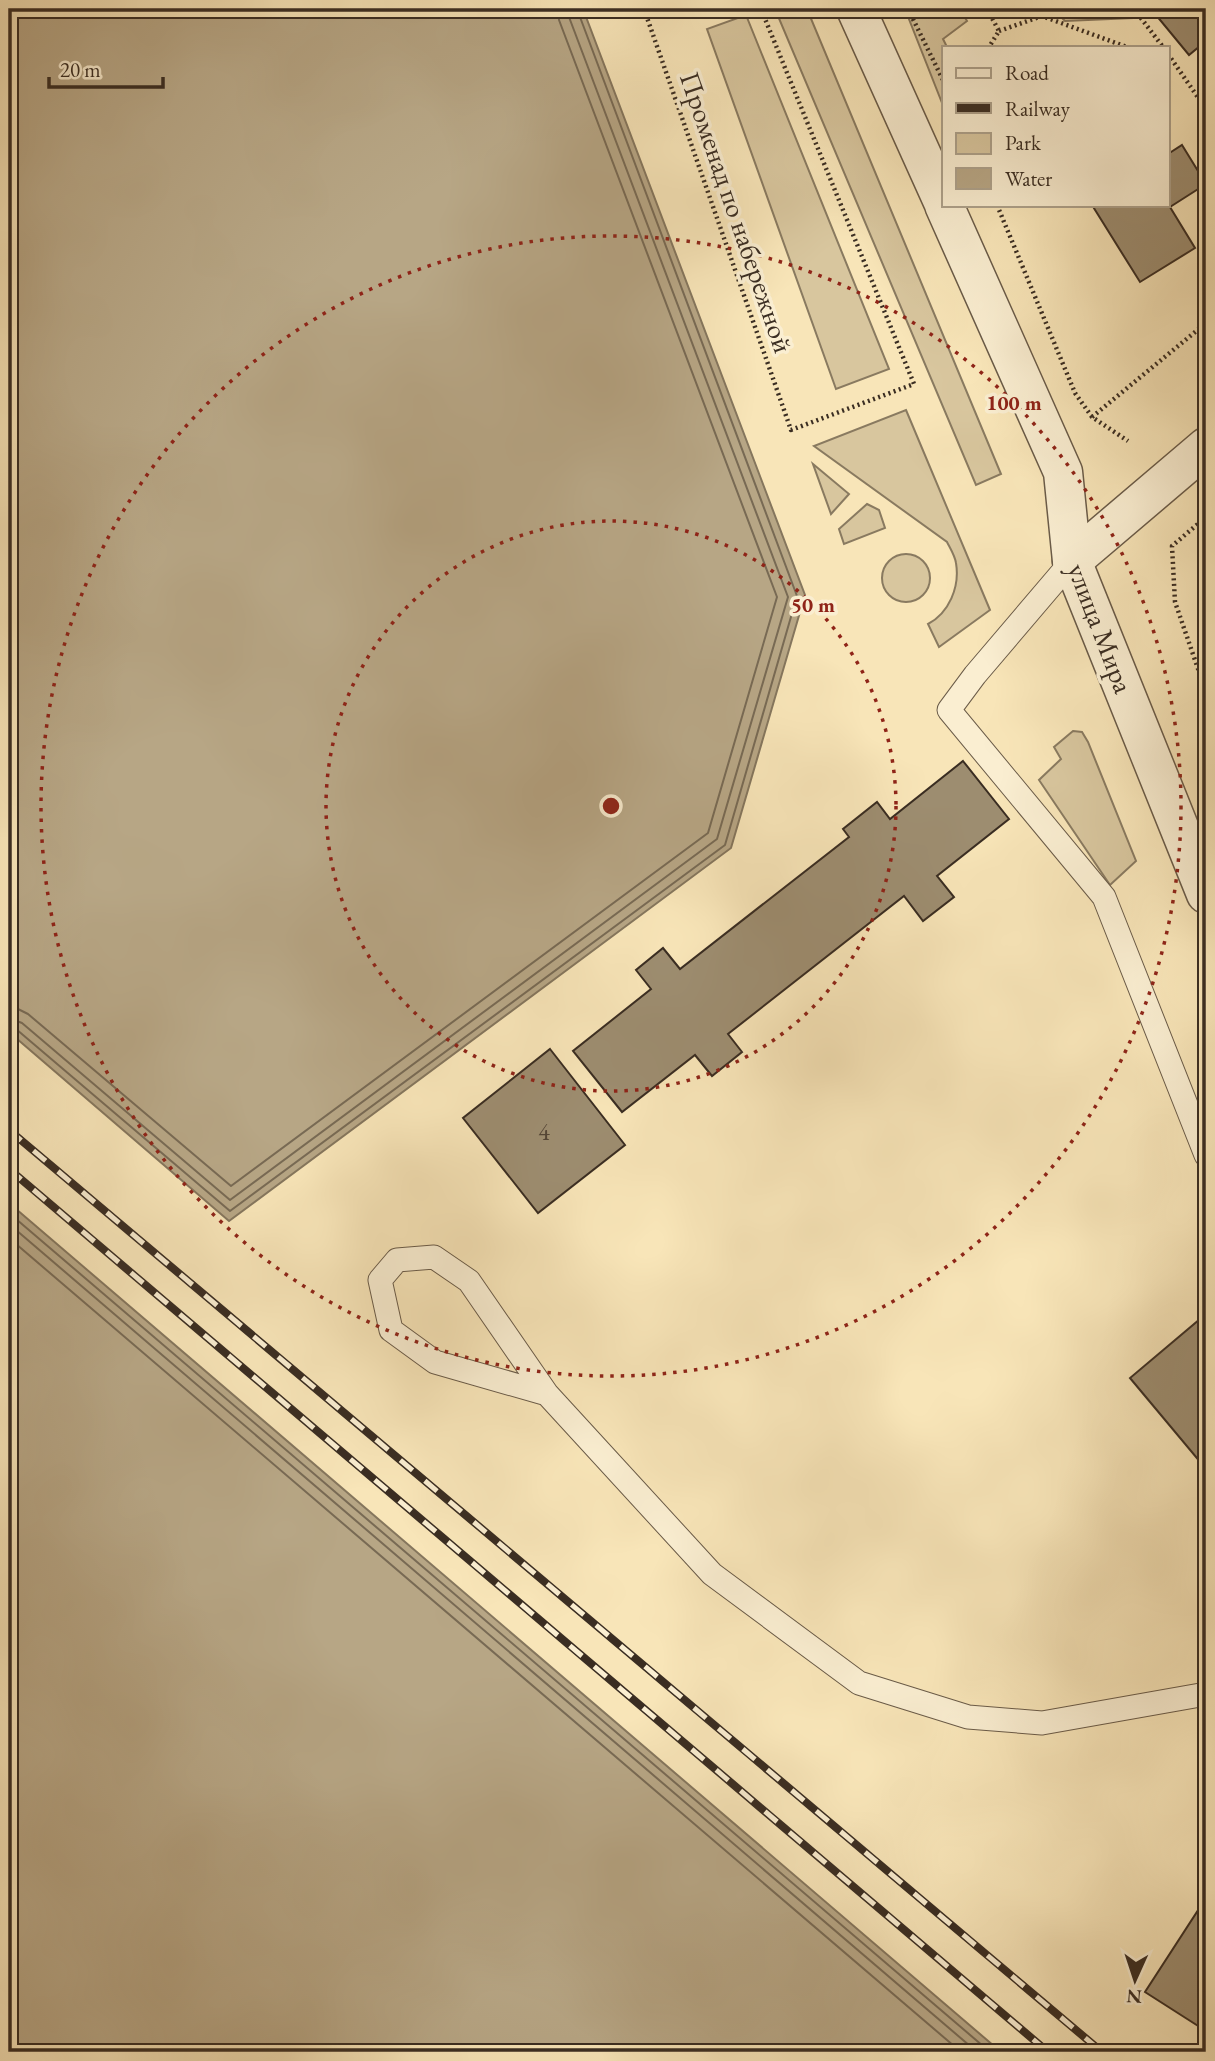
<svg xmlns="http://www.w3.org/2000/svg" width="1215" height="2061" font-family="'EB Garamond',serif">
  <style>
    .green { fill: #d8c69e; stroke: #897a60; stroke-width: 2 }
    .water { fill: #b7a685; stroke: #85765d; stroke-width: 2 }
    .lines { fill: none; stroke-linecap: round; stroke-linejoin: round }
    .shore { stroke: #786a54; stroke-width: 2 }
    .building { fill: #9d8d70; stroke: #3a2d22; stroke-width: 2 }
    .service-casing { stroke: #6a5b48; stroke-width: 25 }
    .minor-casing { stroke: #6a5b48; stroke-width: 41 }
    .tertiary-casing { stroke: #6a5b48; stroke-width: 41 }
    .path { stroke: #3a2d22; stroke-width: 4.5; stroke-dasharray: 2 3.5; stroke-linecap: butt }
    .service { stroke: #faeed1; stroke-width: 23 }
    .minor { stroke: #faeed1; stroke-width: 38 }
    .tertiary { stroke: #faeed1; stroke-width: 38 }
    .rail-casing { stroke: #3a2d22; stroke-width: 8 }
    .rail { stroke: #faeed1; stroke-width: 5; stroke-dasharray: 16; stroke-linecap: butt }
    .ring { fill: none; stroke: #8f2418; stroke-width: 3.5; stroke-dasharray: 3.5 7 }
    .labels { text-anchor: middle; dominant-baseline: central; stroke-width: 7; stroke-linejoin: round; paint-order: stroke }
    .number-label { font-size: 24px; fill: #534536 }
    .street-label { font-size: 28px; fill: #3a2d22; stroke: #faeed1 }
    .centre { fill: #8f2418; stroke: #faeed1; stroke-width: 3.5 }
    .ring-label { font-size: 21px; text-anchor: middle; font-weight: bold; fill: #8f2418; stroke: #faeed1; stroke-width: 7; stroke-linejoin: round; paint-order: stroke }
  </style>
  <rect width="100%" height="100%" fill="#f8e5b8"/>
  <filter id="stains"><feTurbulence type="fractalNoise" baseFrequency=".00286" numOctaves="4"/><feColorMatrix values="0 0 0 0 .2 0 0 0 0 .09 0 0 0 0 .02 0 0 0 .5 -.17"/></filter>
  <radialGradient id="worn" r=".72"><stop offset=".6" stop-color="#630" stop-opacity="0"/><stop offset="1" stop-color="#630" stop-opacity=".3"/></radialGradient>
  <path class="green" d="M775,9H807L1001,474L976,485Z
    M905,9H960L967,21L943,39L947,47H944V108Z
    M1053,9H1125L1132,18L1065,21Z
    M746,15L889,369L836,389L707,29Z
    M906,410L990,610L939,647L928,624C949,613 960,587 956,563C955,556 950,548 947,542L814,446Z
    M813,464L849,494L831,514Z
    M867,504L879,510L885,528L844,544L839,529Z
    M882 578a24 24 0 1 1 48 0a24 24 0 1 1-48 0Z
    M1073,731L1082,732L1088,742L1136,861L1110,885L1039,780L1061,759L1054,747Z"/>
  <path class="water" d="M9,9H583L805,595L731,848L229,1221L9,1032Z
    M9,1203L1001,2052H9Z"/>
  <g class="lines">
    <path class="shore" d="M9,1008L18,1009L28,1014L231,1186L708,833L777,597L559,20L558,9
      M9,1018L22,1023L230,1200L717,839L788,597L569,17L568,9
      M9,1027L16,1029L230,1211L725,845L797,596L577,9
      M9,1213L990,2052
      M9,1224L977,2052
      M9,1238L961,2052"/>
  </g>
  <path class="building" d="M1151,9H1206V41L1189,55Z
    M1182,145L1206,184L1170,207L1195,248L1140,282L1092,205H1168V154Z
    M963,761L1009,819L937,876L954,897L923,921L904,896L728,1034L742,1052L712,1076L695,1055L622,1112L573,1051L651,989L636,970L663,948L680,969L849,837L843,829L877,802L890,819Z
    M550,1049L625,1145L538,1213L463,1118Z
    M1206,1314V1469L1130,1378Z
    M1206,1898V2031L1145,1992Z"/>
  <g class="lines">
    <defs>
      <path id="service" d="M1072,561L975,675L949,710L1104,897L1206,1155
        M547,1394L435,1362L391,1330L380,1280L397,1260L434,1257L469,1281L547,1394L712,1574L859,1683L968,1717L1042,1723L1206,1694"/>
      <path id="minor" d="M1072,561L1206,447"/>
      <path id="tertiary" d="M856,9L944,204
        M944,205L1063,472L1072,561L1206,894"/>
    </defs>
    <use href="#service" class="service-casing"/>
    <use href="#minor" class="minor-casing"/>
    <use href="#tertiary" class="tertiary-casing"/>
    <path class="path" d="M644,9L791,430L914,384L761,9
      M908,9L944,82
      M987,9L999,31L989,47
      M1134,9L1163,47
      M999,31L1042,16L1127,47
      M1168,54L1206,109
      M997,205L1075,393L1092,417L1128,441
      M1092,417L1206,323
      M1206,517L1172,546L1175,602L1206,692"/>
    <use href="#service" class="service"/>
    <use href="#minor" class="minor"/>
    <use href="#tertiary" class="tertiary"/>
    <defs>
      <path id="rail" d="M9,1130L1102,2052
        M9,1169L1048,2052"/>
    </defs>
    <use href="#rail" class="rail-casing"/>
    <use href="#rail" class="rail"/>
  </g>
  <g class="ring">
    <circle cx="611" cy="806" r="285"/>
    <circle cx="611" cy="806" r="570"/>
  </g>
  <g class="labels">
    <g class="number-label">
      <text x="544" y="1131">4</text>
    </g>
    <g class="street-label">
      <text transform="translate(737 212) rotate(71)">Променад по набережной</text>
      <text transform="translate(1101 628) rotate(69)">улица Мира</text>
    </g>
  </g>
  <circle cx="611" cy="806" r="10" class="centre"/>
  <g class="ring-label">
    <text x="1014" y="410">100 m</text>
    <text x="813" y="612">50 m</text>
  </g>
  <rect width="1215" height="2061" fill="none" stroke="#f8e5b8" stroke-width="35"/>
  <rect x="10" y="10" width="1194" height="2040" fill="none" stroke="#3a2d22" stroke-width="3.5"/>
  <rect x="18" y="18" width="1180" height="2026" fill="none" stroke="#3a2d22" stroke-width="2"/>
  <rect x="942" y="46" width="228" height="161" fill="#faeed1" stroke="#ada18b" stroke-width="2"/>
  <rect x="956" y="68" width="35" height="10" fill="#faeed1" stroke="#ada18b" stroke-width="2"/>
  <text x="1005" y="80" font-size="21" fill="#3a2d22">Road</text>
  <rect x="956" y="103" width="35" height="10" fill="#3a2d22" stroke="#ada18b" stroke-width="2"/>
  <text x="1005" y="116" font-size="21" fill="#3a2d22">Railway</text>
  <rect x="956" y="133" width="35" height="21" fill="#d8c69e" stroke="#ada18b" stroke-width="2"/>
  <text x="1005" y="150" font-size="21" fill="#3a2d22">Park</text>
  <rect x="956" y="168" width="35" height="21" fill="#b7a685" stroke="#ada18b" stroke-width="2"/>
  <text x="1005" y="186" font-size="21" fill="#3a2d22">Water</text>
  <g transform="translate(1135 1980) rotate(183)" stroke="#faeed1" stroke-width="5" paint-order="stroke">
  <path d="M0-5L12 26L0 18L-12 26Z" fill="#3a2d22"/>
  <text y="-10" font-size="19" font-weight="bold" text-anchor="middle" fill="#3a2d22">N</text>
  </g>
  <path d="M49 77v10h114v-10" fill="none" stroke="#3a2d22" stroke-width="3.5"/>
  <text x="60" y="77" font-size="21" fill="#3a2d22" stroke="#faeed1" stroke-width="5" paint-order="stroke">20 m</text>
  <rect width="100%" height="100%" filter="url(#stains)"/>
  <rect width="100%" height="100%" fill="url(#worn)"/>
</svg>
